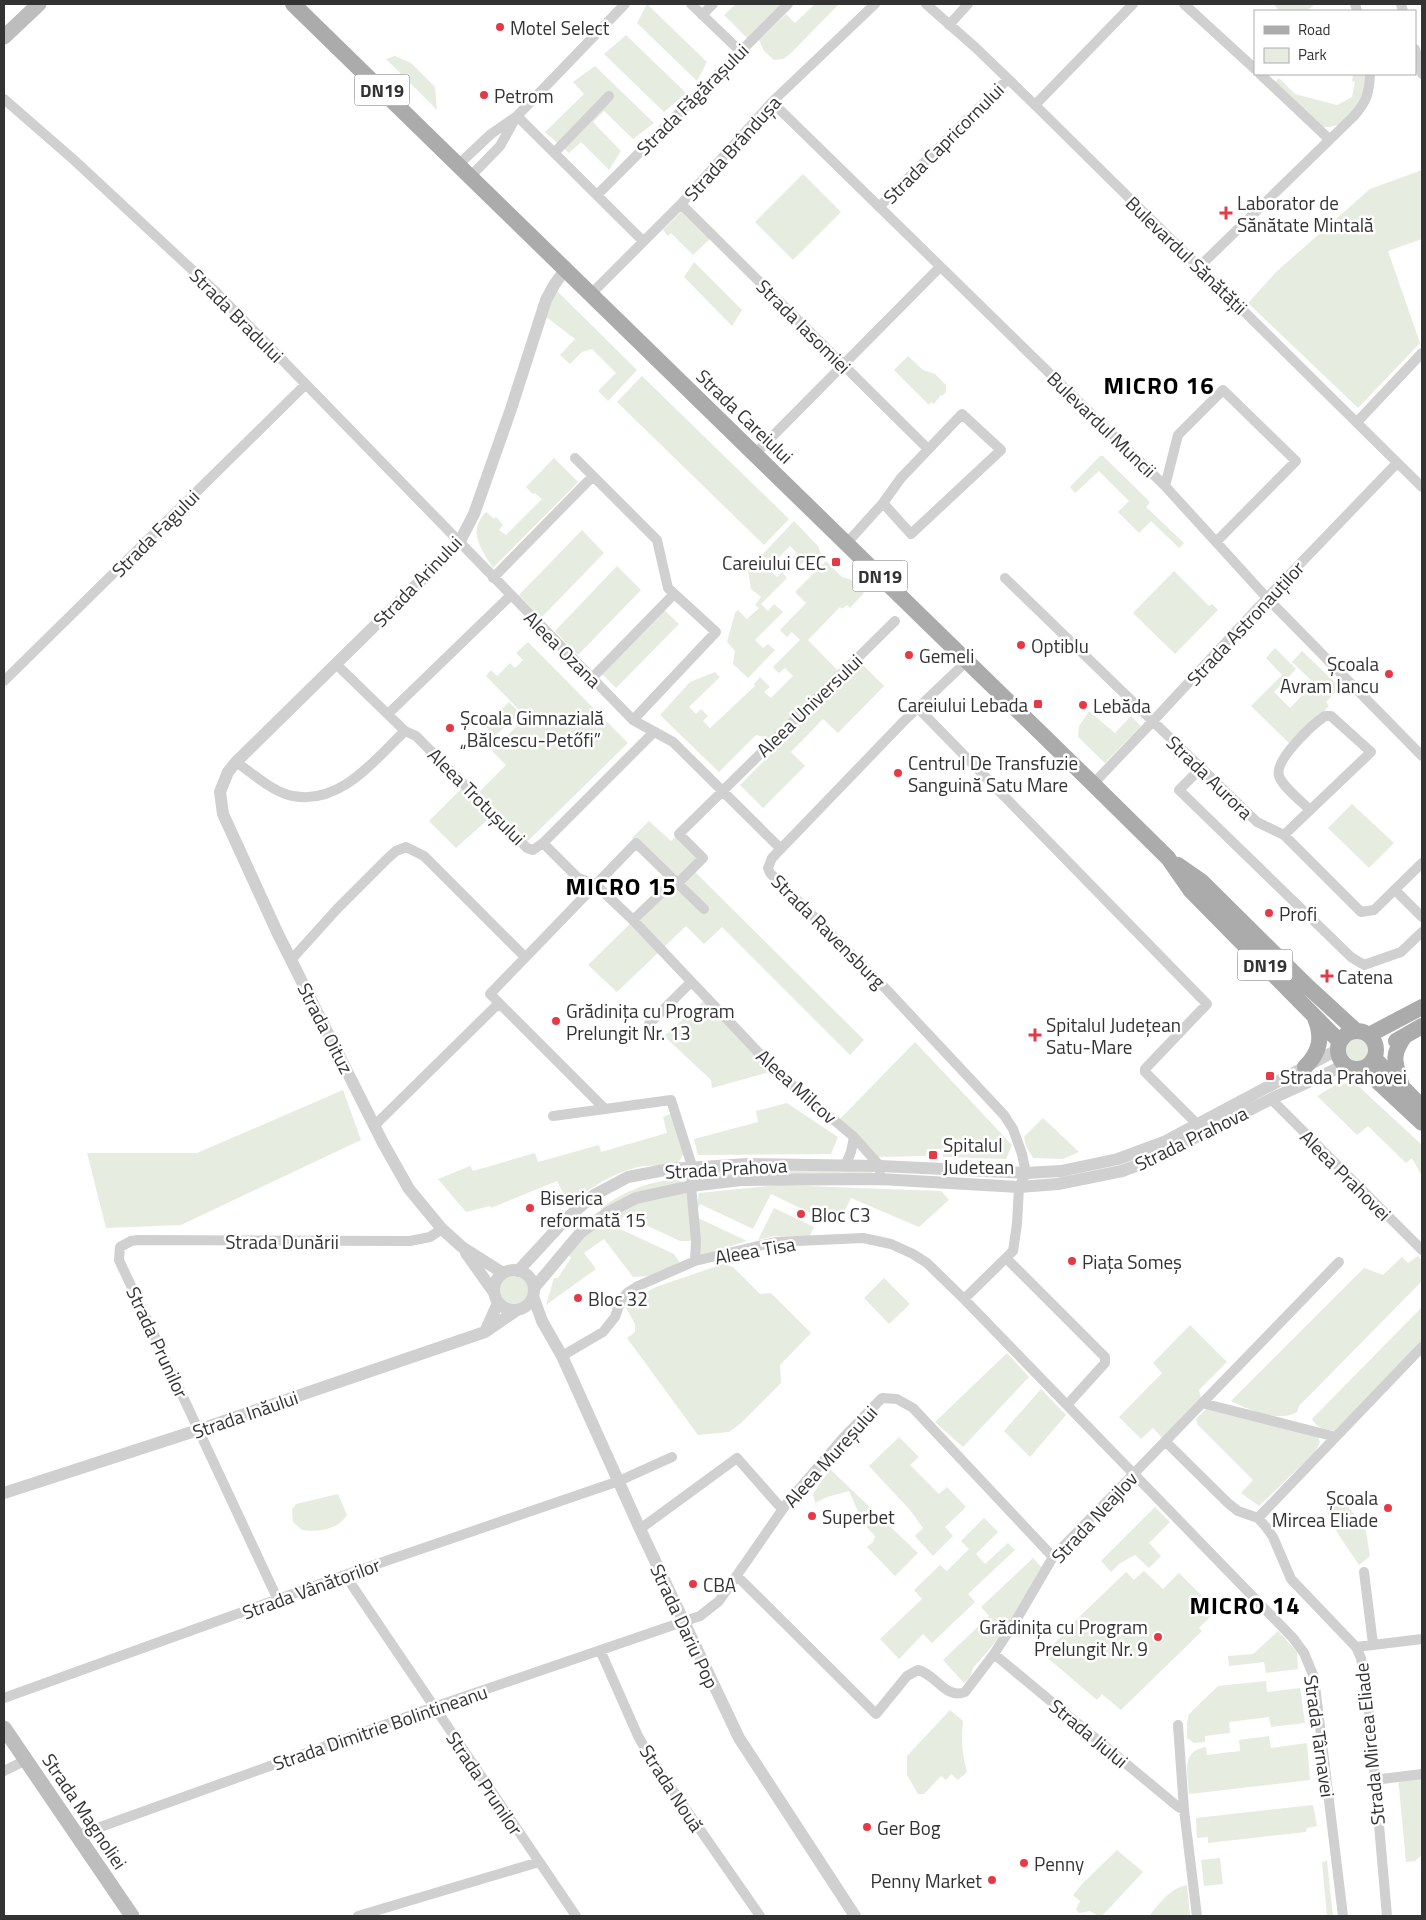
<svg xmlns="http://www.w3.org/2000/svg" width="1426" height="1920" font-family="'Titillium Web',sans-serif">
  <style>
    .green { fill: #e6ecdf }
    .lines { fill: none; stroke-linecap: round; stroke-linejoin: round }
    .minor { stroke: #d0d0d0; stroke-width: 10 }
    .tertiary { stroke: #d0d0d0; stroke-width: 12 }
    .secondary { stroke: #bdbdbd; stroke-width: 15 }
    .primary { stroke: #ababab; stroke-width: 16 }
    .poi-dot { fill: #e63946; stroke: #fff; stroke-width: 2 }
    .labels { text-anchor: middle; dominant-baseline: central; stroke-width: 5; stroke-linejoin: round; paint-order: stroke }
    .shield { fill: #fff; stroke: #707070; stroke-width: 1 }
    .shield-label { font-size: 18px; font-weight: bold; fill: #333 }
    .poi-label { font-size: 19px; fill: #333; stroke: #fff; text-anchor: start }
    .street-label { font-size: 19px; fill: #333; stroke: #fff }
    .district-label { font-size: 24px; font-weight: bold; letter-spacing: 1px; fill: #000; stroke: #fff }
  </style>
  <rect width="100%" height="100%" fill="#fff"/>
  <path class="green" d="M647,4L707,62L697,81L637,23Z
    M736,4H780L781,6L748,39L724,15Z
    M815,4H839L790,54L783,59L774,60L764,51L759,40L786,14L795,23Z
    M1273,4H1315L1307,11H1280Z
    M626,35L686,93L664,112L604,54Z
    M395,56L411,63L435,87L437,110L386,59Z
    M595,66L654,123L633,139L604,111L593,122L621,151L609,170L581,142L569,153L545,132L584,94L573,82Z
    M1353,74H1365L1364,100L1351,115L1338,125L1329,127H1317L1272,85L1279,78L1295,94L1337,105L1352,97L1355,82L1352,81Z
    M1422,170V239L1388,251L1420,343L1358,408L1248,303L1276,272L1370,189Z
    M803,174L841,212L793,260L755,222Z
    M685,208L713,236L693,255L671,233L668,236L663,230Z
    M694,262L742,310L732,326L684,277Z
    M556,290L637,370L608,401L598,391L616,373L592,349L582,352L570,364L560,355L575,339L546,317Z
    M908,356L923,370L935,374L946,385V392L942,396L941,395L934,404L931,402L929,405L894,370Z
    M642,376L789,519L764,545L617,402Z
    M1100,456H1103L1150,502L1146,507L1184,543L1179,548L1151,521L1139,533L1118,512L1129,501L1099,471L1075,493L1070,487Z
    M554,458L578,482L493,568C481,549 467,531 486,512L494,519L496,517L503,525L499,530L506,535L542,499L535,493L533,494L526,487Z
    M794,521L818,546L823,559L814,568L806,560L800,565L793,557L797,553L790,546L768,568L777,577L782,572L787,578L761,604L768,611L774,604L783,612L755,640L763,648L768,644L775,650L748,678L733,664L735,651L727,642L735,613L738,610L747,619L759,608L755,605L761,597L751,589L748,570Z
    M582,530L604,553L541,618L519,595Z
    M826,561L842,577L850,579L864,593L850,608L847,605L842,609L840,607L808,640L841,674L774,739L756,735L719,772L660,715L690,682L715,672L720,677L689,707L696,714L701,709L708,716L703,721L710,728L755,686L754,684L760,677L770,687L764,692L771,698L793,676L785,668L779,673L773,667L800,640L792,632L787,637L780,630L806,603L795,592Z
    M617,566L641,590L578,655L555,631Z
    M1174,571L1209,606L1212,604L1218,610L1175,654L1133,613Z
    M661,607L679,624L616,688L599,671Z
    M528,642L628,743L528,841L479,792L506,765L492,751L526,717L486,676L491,670L497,676L510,663L515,668L523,660L516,653Z
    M1275,648L1296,669L1274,692L1290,708L1314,683L1292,662L1302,651L1340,687L1326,702L1329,706L1291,745L1251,706L1282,675L1266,658Z
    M861,663L884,686L838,733L823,719L791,752L805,766L763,808L740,785Z
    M509,702L520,713L495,736L485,726Z
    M1089,711L1115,733L1131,716L1141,726L1105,763L1078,737L1079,726Z
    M465,785L494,814L456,848L429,821Z
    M1352,804L1394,843L1369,868L1328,828Z
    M649,821L671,841L679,834L703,858L692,869L864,1040L850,1055L722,927L704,944L686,926L617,992L588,965L674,881L632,838Z
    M705,1000L772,1070L769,1072L712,1088L711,1080L664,1036Z
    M1346 1049a12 12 0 1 1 24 0a12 12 0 1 1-24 0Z
    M915,1042L1012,1145L1006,1159L943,1157L942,1149H927L926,1156L876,1157L838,1121Z
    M1355,1083L1422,1145V1176L1412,1158L1406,1163L1368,1126L1357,1135L1317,1096L1337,1084Z
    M343,1090L361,1140L181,1225L106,1228L87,1153H197Z
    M787,1103L838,1137L831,1154L698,1155L694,1139L758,1122L756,1111Z
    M674,1112L683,1154C682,1157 680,1161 677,1163C668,1167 654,1165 645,1166C622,1168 584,1189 570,1207L557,1181L491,1208L490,1206L466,1212L438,1179L470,1166L473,1171L535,1153L538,1162L599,1145L601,1152L667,1133L663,1117Z
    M1043,1118L1079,1152L1063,1159L1033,1158L1026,1146L1024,1137Z
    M776,1169L872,1171V1175L697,1180V1174L733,1170Z
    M681,1178L682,1184L603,1210L600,1209C627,1189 649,1182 681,1178Z
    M779,1185L941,1191L949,1200L919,1227L851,1198L845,1210L827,1221L771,1194L753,1229L700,1204L694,1216L747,1241L700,1256L696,1241H680L624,1215L618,1228L674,1254L680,1263L650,1276L633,1277L604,1239L584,1253L596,1269L546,1305L554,1278H558L571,1258L565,1251L609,1212L683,1187L693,1203L695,1213L699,1193Z
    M774,1208L814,1227L809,1237L774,1236L758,1240Z
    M1418,1256L1422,1261V1281L1299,1406L1297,1412C1279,1423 1249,1410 1231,1401L1364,1268L1383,1275L1402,1257L1408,1263Z
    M723,1264L733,1267L760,1294L771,1293L811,1333L780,1365L781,1383L741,1423L729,1432L698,1435L627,1338L635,1332V1324L624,1304L656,1287Z
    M499 1290a15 15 0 1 1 30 0a15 15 0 1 1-30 0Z
    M884,1278L910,1304L889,1324L864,1298Z
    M1422,1307V1342L1335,1431C1326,1430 1316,1428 1312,1419Z
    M1190,1325L1227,1362L1199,1390L1202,1403L1166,1442L1153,1428L1141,1439L1119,1417L1162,1373L1153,1363Z
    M1007,1353L1029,1377L963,1447L935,1422Z
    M1041,1389L1066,1415L1030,1457L1004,1431Z
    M1210,1405L1316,1433L1320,1442L1315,1452L1259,1506L1241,1493L1253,1480L1198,1425L1196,1419Z
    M899,1437L919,1457L910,1465L939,1494L947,1487L966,1507L945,1527L953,1536L933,1556L915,1536L923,1528L910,1510L869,1466Z
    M830,1469L918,1553L895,1576L867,1547L873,1542L875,1536L863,1523L849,1491L827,1497L815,1503L813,1494Z
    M338,1494L347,1515C338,1530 318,1532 302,1530L293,1522L292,1509L296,1504Z
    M1335,1494L1365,1525L1370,1556L1359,1565C1351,1552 1328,1523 1327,1508C1327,1502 1332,1498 1335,1494Z
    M1155,1507L1170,1522L1149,1543L1161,1556L1149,1568L1135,1555L1119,1564L1111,1572L1101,1561Z
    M984,1518L998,1532L976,1554L985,1564L1008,1543L1015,1550L968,1594L975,1602L932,1643L923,1634L899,1659L880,1639L922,1599L914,1590L940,1565L947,1571L969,1549L961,1541Z
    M1033,1558L1043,1569L998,1639L973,1668L970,1677L964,1683L943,1660L989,1616L981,1607Z
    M1144,1571L1163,1589L1179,1573L1202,1596L1198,1600L1212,1615L1199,1628L1202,1631L1121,1710L1102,1694L1097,1700L1044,1655L1078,1618L1126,1572L1134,1580Z
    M1278,1631L1297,1652L1298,1669L1266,1673L1264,1662L1229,1666L1228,1656L1253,1654Z
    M1266,1681L1267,1692L1300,1688L1305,1723L1271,1727L1269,1717L1229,1722L1230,1733L1205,1736V1742L1194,1743L1187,1738V1723L1189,1714L1218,1686Z
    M950,1710L963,1721C961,1739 962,1755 967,1772L958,1780L951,1774L946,1780L941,1776L924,1794H918L907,1775V1756Z
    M1269,1736L1271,1748L1307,1743L1310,1780L1189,1794C1188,1774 1180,1751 1206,1747L1207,1755L1240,1751L1239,1740Z
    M1422,1774V1810L1421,1811L1422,1855L1415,1861L1406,1862L1398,1777Z
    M1313,1805L1317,1826L1307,1828L1306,1832L1208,1843V1837L1197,1838L1196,1818Z
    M1117,1850L1143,1872L1102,1916H1098L1090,1911L1079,1913L1076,1909L1080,1901L1073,1895L1082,1884Z
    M1220,1858L1223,1884L1204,1886L1201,1860Z
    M1327,1861L1333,1916H1327L1322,1862Z
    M1187,1885L1190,1916H1149C1160,1903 1170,1888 1187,1885Z"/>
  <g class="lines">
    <path class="minor" d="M691,4L740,51
      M926,4L976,48L1035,105L1422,487
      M1184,4L1255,69
      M1355,4L1357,11
      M1401,4L1403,11
      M702,15L713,4
      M949,25L968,4
      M1415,49L1422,74
      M1260,74L1329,139
      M4,99L74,160L216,292L633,720L673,742L781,849
      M772,102L1165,486L1267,598L1422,756
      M1035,105L1133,4
      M517,116L643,241
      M554,153L609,96
      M458,165L491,134L517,116L625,4
      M470,177L500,146L515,119
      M597,195L788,4
      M681,204L927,448
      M879,207L1008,79
      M1200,266L1354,116C1367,101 1369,94 1370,74
      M591,294L681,204L772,102L875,4
      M1357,422L1422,353
      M755,454L940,267
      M575,458L657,540L668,588L716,632L633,720
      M1165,486L1178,435L1223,390L1296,461L1216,542
      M846,544L883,503L901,478L962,414L1001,450L911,534L883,503
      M493,578L593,476
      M1005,578L1257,822L1284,835L1361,912L1374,910L1422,863
      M336,664L405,731L416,736L527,848L533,850L543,843L578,878L595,884L633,920L777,1072L854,1137L880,1166V1171
      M592,678L674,594
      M4,681L305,385
      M918,708L1207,1004L1145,1069V1072L1197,1124
      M388,714L510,596
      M236,762C252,773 274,793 293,796C341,805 374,760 405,731
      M1201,768L1179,790L1351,957L1364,965L1401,952L1422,932
      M1093,784L1153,721L1267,598L1397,463
      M1284,835L1371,752L1331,716H1325C1313,724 1274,760 1279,776C1282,786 1302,802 1310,810
      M543,843L654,732
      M677,884L703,858L679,834L895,621
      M1395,890L1422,917
      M633,920L674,881
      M291,960L337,909L387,859L396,851L406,847L424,856L525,957
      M649,1024L691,982
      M1271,1099L1422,1250
      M553,1116L605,1109
      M375,1125L499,1003
      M845,1166L851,1152L854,1137
      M1006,1258L1105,1357V1363L1067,1405
      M695,1261L696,1241L691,1186L692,1166L671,1100L605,1109L490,994L636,843L704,909
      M964,1299L1013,1251L1017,1224L1019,1187L1026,1173L1022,1154L1013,1129L1004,1115L886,989L770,873L768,868L772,858L904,721L967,661
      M562,1356L603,1332L615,1317L621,1300L627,1293L638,1286L695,1261L775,1242L863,1238L891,1244L913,1254L927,1263L964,1299L1293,1638L1304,1653L1314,1677L1343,1916
      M1202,1403L1336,1437
      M1166,1442L1229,1504L1238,1511L1258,1518L1266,1527L1273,1537L1291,1579L1356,1647L1361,1658L1368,1700L1387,1916
      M1258,1518L1422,1347
      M640,1529L737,1458L782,1509
      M1364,1572L1373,1644
      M345,1575L576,1916
      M737,1576L876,1714L907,1676L918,1670C936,1674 946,1700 965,1692L994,1654L1018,1617L1053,1557L1339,1262
      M278,1600L119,1260L120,1247L131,1241L138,1240L410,1241L430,1237L442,1229
      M1356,1647L1422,1639
      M600,1650L638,1736L651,1759L760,1916
      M994,1654L1177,1806L1184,1810
      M4,1698L345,1575L619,1481L672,1457
      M1178,1725L1184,1810L1197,1916
      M4,1771L26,1760
      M1374,1780L1422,1774
      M78,1835L434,1707L700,1616L719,1601L787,1503L843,1438L882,1398L897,1399L913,1408L1053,1557
      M358,1916L539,1862"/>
    <path class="tertiary" d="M466,1253L493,1291
      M494 1290a20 20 0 1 1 40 0a20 20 0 1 1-40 0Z
      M518,1271L567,1218L594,1195L628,1177L670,1169L748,1164L880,1166L1026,1173L1061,1171L1118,1159L1164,1142L1337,1050
      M503,1273L462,1247L442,1229L409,1189L383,1143L278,934L223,814L220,792L228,772L236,762L459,543L474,514L511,409L546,300L554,285L565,270
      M534,1288L581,1232L609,1212L636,1198L691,1186L741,1180L880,1179L1019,1187L1058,1184L1122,1171L1149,1161L1271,1099L1345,1065
      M533,1296L542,1321L562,1356L640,1529L739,1738L855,1916
      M485,1332L498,1303
      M4,1493L198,1430L485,1332L517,1310"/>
    <path class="secondary" d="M4,37L39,4
      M4,1728L132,1916"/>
    <path class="primary" d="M293,4L1093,784L1168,858L1191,891L1339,1041
      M1178,865L1201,881L1306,985L1355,1030
      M1338 1050a19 19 0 1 1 38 0a19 19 0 1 1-38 0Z
      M1369,1035L1422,1007
      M1396,1041L1422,1026
      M1374,1058L1422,1107
      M1305,1067C1320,1052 1323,1038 1315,1018
      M1363,1068L1422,1123
      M1401,1083C1395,1062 1391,1056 1404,1037"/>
  </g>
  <g class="poi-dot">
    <circle cx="500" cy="27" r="5"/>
    <circle cx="484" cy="95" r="5"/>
    <path d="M1223.5 205.5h5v5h5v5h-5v5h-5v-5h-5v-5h5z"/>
    <rect x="831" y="557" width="10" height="10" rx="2.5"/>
    <circle cx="1021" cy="645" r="5"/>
    <circle cx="909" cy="655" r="5"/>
    <circle cx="1389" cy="674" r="5"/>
    <rect x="1033" y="699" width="10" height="10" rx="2.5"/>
    <circle cx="1083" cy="705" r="5"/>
    <circle cx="450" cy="728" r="5"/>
    <circle cx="898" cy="773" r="5"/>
    <circle cx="1269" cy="913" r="5"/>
    <path d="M1324.5 968.5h5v5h5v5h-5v5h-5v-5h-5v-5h5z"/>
    <circle cx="556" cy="1021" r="5"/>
    <path d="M1032.5 1027.5h5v5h5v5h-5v5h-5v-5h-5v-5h5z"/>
    <rect x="1265" y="1071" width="10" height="10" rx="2.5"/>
    <rect x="928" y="1150" width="10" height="10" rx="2.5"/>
    <circle cx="530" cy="1208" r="5"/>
    <circle cx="801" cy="1214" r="5"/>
    <circle cx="1072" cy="1261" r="5"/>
    <circle cx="578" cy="1298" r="5"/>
    <circle cx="1388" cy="1508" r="5"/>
    <circle cx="812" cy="1516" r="5"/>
    <circle cx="693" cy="1584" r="5"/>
    <circle cx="1158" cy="1637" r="5"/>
    <circle cx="867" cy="1827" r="5"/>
    <circle cx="1024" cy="1863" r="5"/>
    <circle cx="992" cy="1880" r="5"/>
  </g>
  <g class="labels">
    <g class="shield">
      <rect x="354.5" y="74.5" width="55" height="31" rx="4"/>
      <rect x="852.5" y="560.5" width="55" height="31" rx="4"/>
      <rect x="1237.5" y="949.5" width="55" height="31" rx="4"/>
    </g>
    <g class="shield-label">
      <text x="382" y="90">DN19</text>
      <text x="880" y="576">DN19</text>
      <text x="1265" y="965">DN19</text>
    </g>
    <g class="poi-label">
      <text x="510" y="27">Motel Select</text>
      <text x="494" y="95">Petrom</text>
      <text x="1237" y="202">Laborator de<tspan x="1237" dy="22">Sănătate Mintală</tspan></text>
      <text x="826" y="562" text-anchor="end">Careiului CEC</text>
      <text x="1031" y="645">Optiblu</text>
      <text x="919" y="655">Gemeli</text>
      <text x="1379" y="663" text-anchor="end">Școala<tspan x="1379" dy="22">Avram Iancu</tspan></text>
      <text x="1028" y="704" text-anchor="end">Careiului Lebada</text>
      <text x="1093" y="705">Lebăda</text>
      <text x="460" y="717">Școala Gimnazială<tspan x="460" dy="22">„Bălcescu-Petőfi”</tspan></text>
      <text x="908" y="762">Centrul De Transfuzie<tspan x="908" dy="22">Sanguină Satu Mare</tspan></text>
      <text x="1279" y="913">Profi</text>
      <text x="1337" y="976">Catena</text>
      <text x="566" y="1010">Grădinița cu Program<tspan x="566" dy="22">Prelungit Nr. 13</tspan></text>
      <text x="1046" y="1024">Spitalul Județean<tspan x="1046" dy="22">Satu-Mare</tspan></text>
      <text x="1280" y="1076">Strada Prahovei</text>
      <text x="943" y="1144">Spitalul<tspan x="943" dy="22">Judetean</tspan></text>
      <text x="540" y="1197">Biserica<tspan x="540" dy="22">reformată 15</tspan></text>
      <text x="811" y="1214">Bloc C3</text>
      <text x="1082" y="1261">Piața Someș</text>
      <text x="588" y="1298">Bloc 32</text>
      <text x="1378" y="1497" text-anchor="end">Școala<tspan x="1378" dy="22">Mircea Eliade</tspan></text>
      <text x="822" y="1516">Superbet</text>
      <text x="703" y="1584">CBA</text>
      <text x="1148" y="1626" text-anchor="end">Grădinița cu Program<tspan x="1148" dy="22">Prelungit Nr. 9</tspan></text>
      <text x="877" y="1827">Ger Bog</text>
      <text x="1034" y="1863">Penny</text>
      <text x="982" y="1880" text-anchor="end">Penny Market</text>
    </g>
    <g class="street-label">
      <text transform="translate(692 99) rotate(-45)">Strada Făgărașului</text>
      <text transform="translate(943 143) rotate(-45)">Strada Capricornului</text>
      <text transform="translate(732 148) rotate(-48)">Strada Brândușa</text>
      <text transform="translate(1187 255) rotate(44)">Bulevardul Sănătății</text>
      <text transform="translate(237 315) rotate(45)">Strada Bradului</text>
      <text transform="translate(804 326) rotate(45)">Strada Iasomiei</text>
      <text transform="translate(745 416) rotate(44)">Strada Careiului</text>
      <text transform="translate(1102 424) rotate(44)">Bulevardul Muncii</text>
      <text transform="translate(155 533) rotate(-45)">Strada Fagului</text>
      <text transform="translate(417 581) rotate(-46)">Strada Arinului</text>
      <text transform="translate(1245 623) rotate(-47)">Strada Astronauților</text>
      <text transform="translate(563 649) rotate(45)">Aleea Ozana</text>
      <text transform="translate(809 705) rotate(-44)">Aleea Universului</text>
      <text transform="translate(1210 777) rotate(44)">Strada Aurora</text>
      <text transform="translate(477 796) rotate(45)">Aleea Trotușului</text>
      <text transform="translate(829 931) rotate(45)">Strada Ravensburg</text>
      <text transform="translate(326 1028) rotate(63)">Strada Oituz</text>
      <text transform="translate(797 1086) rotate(42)">Aleea Milcov</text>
      <text transform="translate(1191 1138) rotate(-26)">Strada Prahova</text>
      <text transform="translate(726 1168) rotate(-3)">Strada Prahova</text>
      <text transform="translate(1346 1175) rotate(45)">Aleea Prahovei</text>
      <text x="282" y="1241">Strada Dunării</text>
      <text transform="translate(755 1250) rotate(-10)">Aleea Tisa</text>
      <text transform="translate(158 1342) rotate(65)">Strada Prunilor</text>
      <text transform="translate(245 1414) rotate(-19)">Strada Inăului</text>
      <text transform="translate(830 1456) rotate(-48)">Aleea Mureșului</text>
      <text transform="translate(1094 1517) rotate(-47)">Strada Neajlov</text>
      <text transform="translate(311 1588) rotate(-20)">Strada Vânătorilor</text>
      <text transform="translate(685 1626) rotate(65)">Strada Dariu Pop</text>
      <text transform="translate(380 1727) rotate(-19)">Strada Dimitrie Bolintineanu</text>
      <text transform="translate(1089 1733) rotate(40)">Strada Jiului</text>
      <text transform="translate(1320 1736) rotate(82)">Strada Târnavei</text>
      <text transform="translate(1369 1744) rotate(-96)">Strada Mircea Eliade</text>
      <text transform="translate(485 1783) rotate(56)">Strada Prunilor</text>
      <text transform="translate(672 1788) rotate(57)">Strada Nouă</text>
      <text transform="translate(85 1811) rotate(56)">Strada Magnoliei</text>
    </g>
    <g class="district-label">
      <text x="1159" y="385">MICRO 16</text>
      <text x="621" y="886">MICRO 15</text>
      <text x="1245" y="1605">MICRO 14</text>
    </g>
  </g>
  <rect width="1426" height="1920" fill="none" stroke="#333333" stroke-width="10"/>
  <rect x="1254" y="10" width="162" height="65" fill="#ffffff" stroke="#adadad"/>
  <rect x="1264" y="26" width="25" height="8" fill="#ababab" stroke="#adadad"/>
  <text x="1298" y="35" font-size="15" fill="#333333">Road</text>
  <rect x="1264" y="48" width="25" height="15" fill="#e6ecdf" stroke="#adadad"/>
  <text x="1298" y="60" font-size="15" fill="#333333">Park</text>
</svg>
